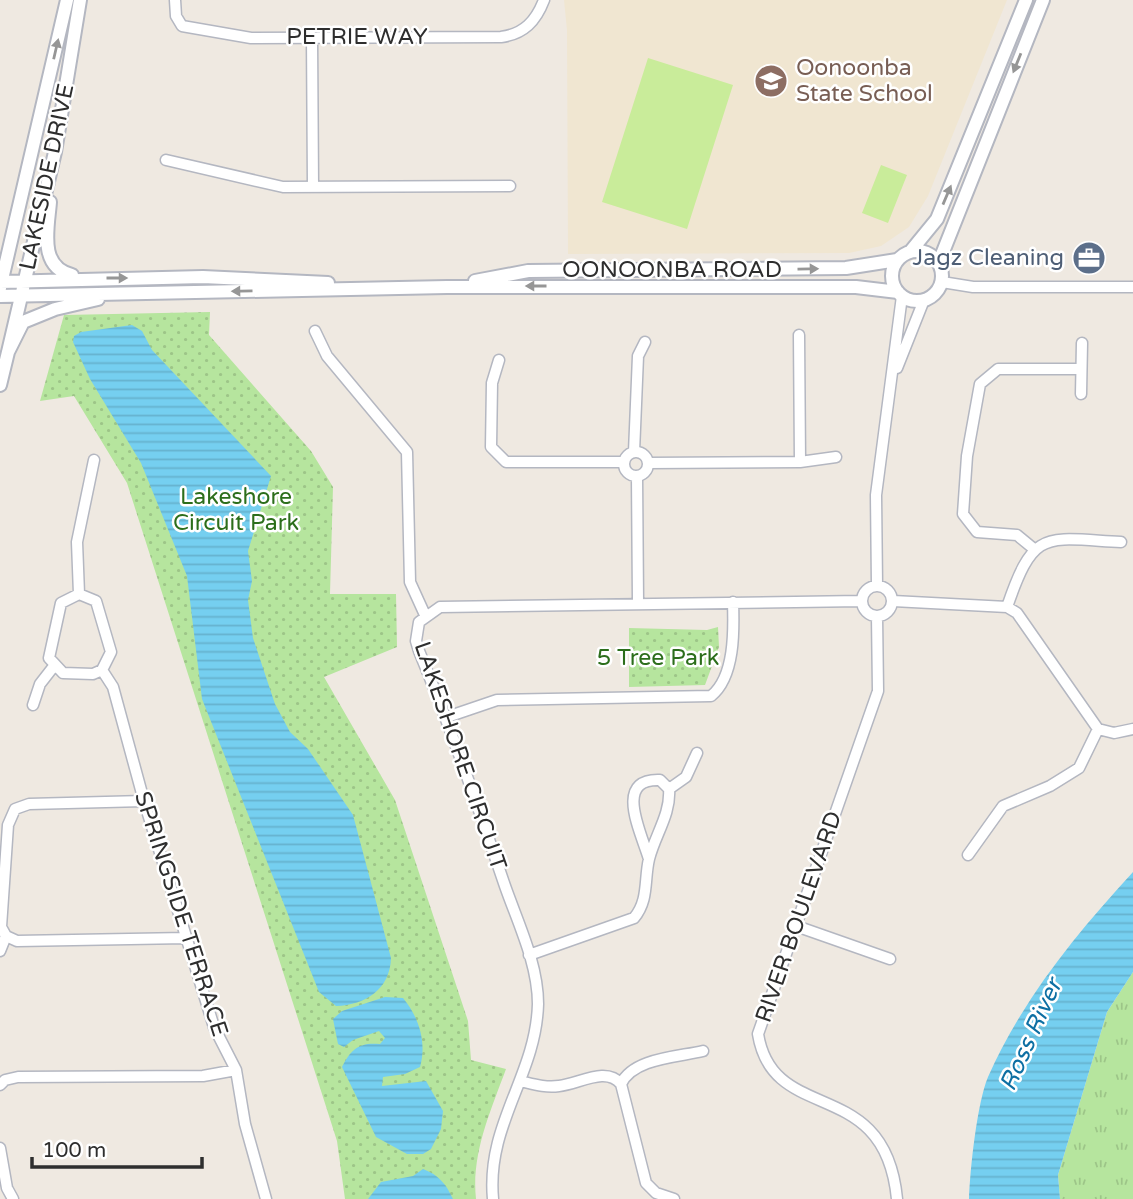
<svg xmlns="http://www.w3.org/2000/svg" width="1133" height="1199" font-family="'Varela Round',sans-serif">
  <style>
    .education { fill: #f0e6d1 }
    .grass { fill: url(#grass-tufts) }
    .park { fill: url(#park-dots) }
    .pitch { fill: #c9ec9a }
    .water { fill: url(#water-rules) }
    .lines { fill: none; stroke-linecap: round; stroke-linejoin: round }
    .street-casing { stroke: #b4b7c1; stroke-width: 13 }
    .secondary-casing { stroke: #b4b7c1; stroke-width: 16 }
    .street { stroke: #fff; stroke-width: 10 }
    .secondary { stroke: #fff; stroke-width: 12 }
    .oneway { fill: #969696 }
    .labels { text-anchor: middle; dominant-baseline: central; stroke-width: 5; stroke-linejoin: round; paint-order: stroke }
    .street-label { font-size: 23px; fill: #2e2e2e; stroke: #fff }
    .education-label { font-size: 23px; fill: #785e54; stroke: #fff; text-anchor: start }
    .service-label { font-size: 23px; fill: #4e5e75; stroke: #fff; text-anchor: end }
    .park-label { font-size: 23px; fill: #2c6e1b; stroke: #fff }
    .water-label { font-size: 24px; font-style: italic; fill: #0d6fa3; stroke: #fff }
  </style>
  <defs>
    <pattern id="grass-tufts" width="24" height="20" patternUnits="userSpaceOnUse" patternTransform="scale(1.75)"><rect width="24" height="20" fill="#b6e59e"/><path d="M3 7l-1-3M5 7V3M7 7l1-3M15 17l-1-3M17 17v-4M19 17l1-3" fill="none" stroke="#9dc588"/></pattern>
    <pattern id="park-dots" width="8" height="8" patternUnits="userSpaceOnUse" patternTransform="scale(1.75)"><rect width="8" height="8" fill="#b6e59e"/><path d="M2 2h.1M6 6h.1" fill="none" stroke="#9dc588" stroke-width="1.8" stroke-linecap="round"/></pattern>
    <pattern id="water-rules" width="6" height="5" patternUnits="userSpaceOnUse" patternTransform="scale(1.75)"><rect width="6" height="5" fill="#75cff0"/><path d="M0 2.5h6" fill="none" stroke="#66b2ce"/></pattern>
  </defs>
  <rect width="100%" height="100%" fill="#efe9e1"/>
  <path class="education" d="M564,0H1007L928,196L909,227L881,246L849,253L568,254L567,30Z"/>
  <path class="grass" d="M1133,972V1199H1060L1058,1175L1107,1012Z"/>
  <path class="park" d="M210,312L209,335L311,451L333,487L330,594H396L397,647L324,677L395,800L468,1021L471,1060L506,1069C491,1110 471,1154 476,1199H345L337,1141L127,483L74,396L40,401L64,315Z
    M718,627L719,647L705,685L629,687V628L707,630Z"/>
  <path class="pitch" d="M648,58L733,85L687,229L602,202Z
    M881,165L907,175L888,223L862,213Z"/>
  <path class="water" d="M132,325L142,331L152,350L271,476L248,551L252,581L248,600L253,638L275,704L290,732L308,749L353,815L391,958C390,989 366,1005 336,1006L319,992L202,699L187,576L141,463L90,379L73,342L74,336L81,332Z
    M1133,872V972L1107,1012L1058,1175L1060,1199H969C970,1170 977,1103 988,1077C1022,1000 1076,934 1133,872Z
    M385,997L403,998C419,1017 427,1043 420,1067L405,1074L383,1077L382,1086L426,1081L443,1111L441,1129L431,1149L423,1154H407L376,1137L342,1067C351,1049 359,1042 380,1044L385,1038L379,1031L353,1040L344,1047L338,1044L333,1019L342,1011Z
    M423,1169C439,1175 446,1184 453,1199H368L381,1182L413,1176Z"/>
  <g class="lines">
    <defs>
      <path id="street" d="M175,0L176,16L182,26L251,38L501,37C524,34 536,21 544,0
        M312,37L313,187
        M166,160L283,187L510,186
        M942,282L973,287H1133
        M315,331L327,356L407,452L410,582L425,615
        M799,335L800,462
        M499,360L492,383L491,447L506,462H624
        M897,368L924,300
        M1081,394L1082,343
        M634,452L638,356L645,342
        M624 464a12 12 0 1 1 24 0a12 12 0 1 1-24 0Z
        M648,463L800,462L836,457
        M637,476L638,602
        M1034,549L1017,535L977,532L963,514L967,456L980,384L998,369H1081
        M877,585L876,495L902,296
        M862 601a15 15 0 1 1 30 0a15 15 0 1 1-30 0Z
        M79,594L96,601L111,652L102,670L93,674L63,673L49,658L61,603Z
        M79,594L77,542L94,460
        M893,601L1007,607L1017,613L1098,729L1114,733L1133,729
        M1007,607C1034,528 1044,538 1121,542
        M877,616L878,691L758,1034C773,1127 885,1073 897,1199
        M102,670L113,687L144,801L214,1027L236,1070L245,1124L266,1199
        M33,705L40,684L54,666
        M447,717L497,700L711,696C735,677 734,630 733,602
        M669,789L686,777L697,753
        M144,801L29,804L15,809L8,825L1,927L6,936L17,941L186,938
        M968,855L1003,806L1050,786L1079,768L1098,729
        M796,926L890,959
        M0,951L6,936
        M529,955L634,918C649,900 644,880 649,859C655,835 671,814 669,789L660,780C613,778 641,832 649,859
        M520,1081C533,1084 545,1088 559,1086C579,1084 606,1066 621,1084L646,1183L656,1193L674,1199
        M621,1084C633,1058 678,1057 703,1051
        M0,1085L5,1080L18,1077L203,1076L236,1070
        M0,1148L7,1188L13,1199
        M493,1199C486,1124 536,1076 538,1004C538,964 518,923 505,886C478,807 451,728 419,651L416,641L419,622L440,607L861,601"/>
      <path id="secondary" d="M50,202C48,228 38,267 72,275
        M892 276a25 25 0 1 1 50 0a25 25 0 1 1-50 0Z
        M910,252L937,219L1026,0
        M939,262L1043,0
        M475,281L528,271L846,268L897,260
        M0,282L203,277L328,283
        M0,288L67,0
        M0,296L447,287H856L898,292
        M8,352L55,152L80,0
        M0,385L8,352L23,322L55,309L98,299"/>
    </defs>
    <use href="#street" class="street-casing"/>
    <use href="#secondary" class="secondary-casing"/>
    <use href="#street" class="street"/>
    <use href="#secondary" class="secondary"/>
  </g>
  <defs><path id="oneway-solid" d="M-6-.8H1V-3.2L6.5 0L1 3.2V.8H-6Z" transform="scale(1.75)"/></defs>
  <g class="oneway">
    <use href="#oneway-solid" transform="translate(56 49) rotate(-77)"/>
    <use href="#oneway-solid" transform="translate(1017 63) rotate(112)"/>
    <use href="#oneway-solid" transform="translate(947 195) rotate(-67)"/>
    <use href="#oneway-solid" transform="translate(808 269) rotate(-1)"/>
    <use href="#oneway-solid" transform="translate(117 278)"/>
    <use href="#oneway-solid" transform="translate(536 286) rotate(180)"/>
    <use href="#oneway-solid" transform="translate(242 291) rotate(179)"/>
  </g>
  <defs>
    <symbol id="school-disc" viewBox="-11 -11 22 22"><circle r="9.5" fill="#8d6e63" stroke="#fff"/><path d="M0-5L7-2L0 1L-7-2ZM-4 1L0 2.5L4 1V4Q0 6-4 4Z" fill="#fff"/></symbol>
    <symbol id="office-disc" viewBox="-11 -11 22 22"><circle r="9.5" fill="#5c6f8a" stroke="#fff"/><path d="M-6-3h4V-5.5h4V-3h4V5H-6ZM-1-4.5V-3h2v-1.5ZM-6 0V1H6V0Z" fill="#fff"/></symbol>
  </defs>
  <g fill-rule="evenodd">
    <use href="#school-disc" x="752" y="62" width="38" height="38"/>
    <use href="#office-disc" x="1070" y="239" width="38" height="38"/>
  </g>
  <g class="labels">
    <g class="street-label">
      <text x="357" y="37">PETRIE WAY</text>
      <text transform="translate(47 177) rotate(-78)">LAKESIDE DRIVE</text>
      <text x="672" y="270">OONOONBA ROAD</text>
      <text transform="translate(460 756) rotate(71)">LAKESHORE CIRCUIT</text>
      <text transform="translate(181 914) rotate(72)">SPRINGSIDE TERRACE</text>
      <text transform="translate(799 917) rotate(-71)">RIVER BOULEVARD</text>
    </g>
    <g class="education-label">
      <text x="796" y="68">Oonoonba<tspan x="796" dy="26">State School</tspan></text>
    </g>
    <g class="service-label">
      <text x="1064" y="258">Jagz Cleaning</text>
    </g>
    <g class="park-label">
      <text x="236" y="497">Lakeshore<tspan x="236" dy="26">Circuit Park</tspan></text>
      <text x="658" y="658">5 Tree Park</text>
    </g>
    <g class="water-label">
      <text transform="translate(1031 1035) rotate(-66)">Ross River</text>
    </g>
  </g>
  <path d="M32 1157v10h170v-10" fill="none" stroke="#2e2e2e" stroke-width="3.5"/>
  <text x="42" y="1157" font-size="21" fill="#2e2e2e" stroke="#ffffff" stroke-width="5" paint-order="stroke">100 m</text>
</svg>
